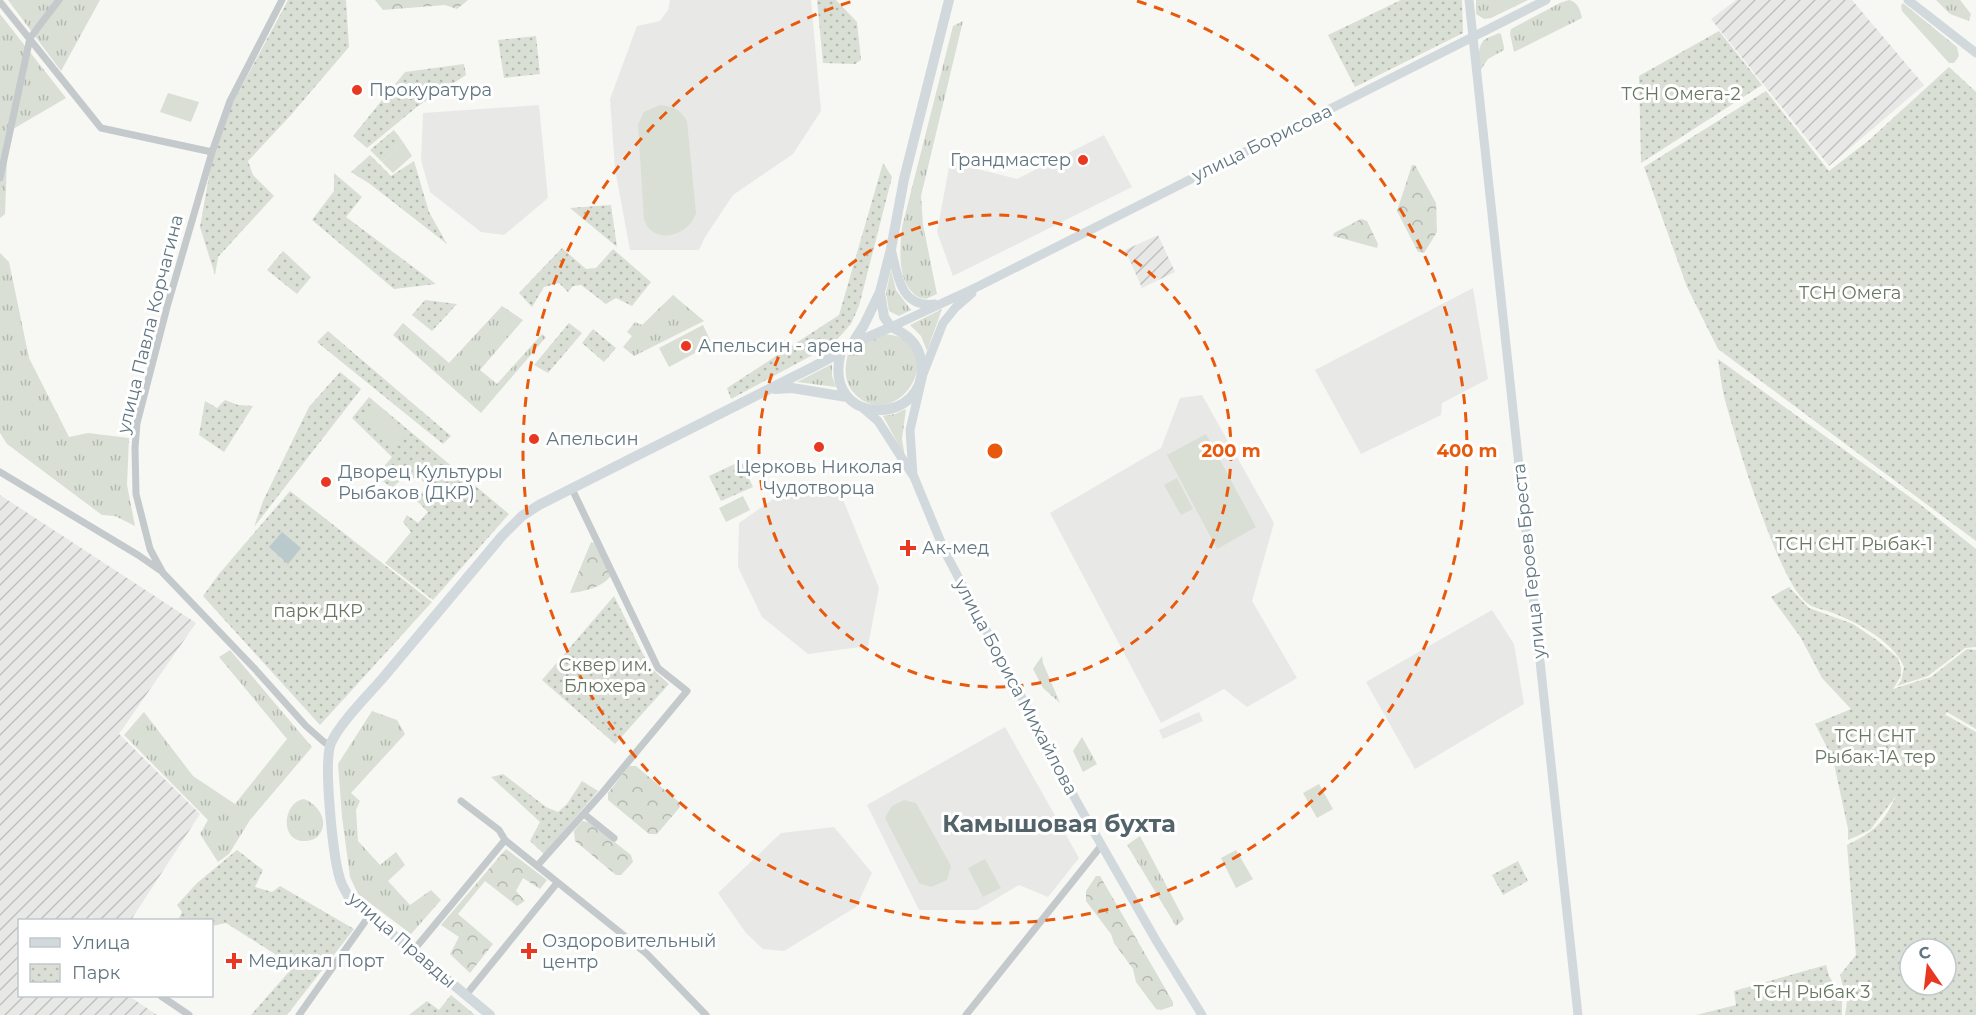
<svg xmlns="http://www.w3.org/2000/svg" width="1976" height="1015" font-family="Montserrat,sans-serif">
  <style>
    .built { fill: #e8e8e7 }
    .industrial { fill: url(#industrial-furrows) }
    .grass { fill: url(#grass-tufts) }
    .forest { fill: url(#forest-crowns) }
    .park { fill: url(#park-dots); fill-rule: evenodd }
    .pitch { fill: #d9dfd4 }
    .water { fill: #bac9cb }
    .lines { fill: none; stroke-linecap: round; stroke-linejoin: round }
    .street { stroke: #c4c9cb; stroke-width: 7 }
    .secondary { stroke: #d2d9dc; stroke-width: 9 }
    .primary { stroke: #d2d9dc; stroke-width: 10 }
    .ring { fill: none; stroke: #e8590c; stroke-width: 3; stroke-dasharray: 10 8 }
    .poi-dot { fill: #e93822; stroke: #fff; stroke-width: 2 }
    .labels { text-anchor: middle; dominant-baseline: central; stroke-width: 6; stroke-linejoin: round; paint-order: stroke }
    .poi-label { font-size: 18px; fill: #617680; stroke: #fff; text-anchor: start }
    .park-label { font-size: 18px; fill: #677860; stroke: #fff }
    .street-label { font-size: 18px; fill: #617680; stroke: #fff }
    .district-label { font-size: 24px; font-weight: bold; fill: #53636a; stroke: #fff }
    .centre { fill: #e8590c; stroke: #fff; stroke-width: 3 }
    .ring-label { font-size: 18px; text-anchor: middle; font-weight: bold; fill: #e8590c; stroke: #fff; stroke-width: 6; stroke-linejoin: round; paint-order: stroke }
  </style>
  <defs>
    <pattern id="industrial-furrows" width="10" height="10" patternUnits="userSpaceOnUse" patternTransform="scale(1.5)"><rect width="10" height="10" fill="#e8e8e7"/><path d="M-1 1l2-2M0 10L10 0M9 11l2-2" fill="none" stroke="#bfc1c0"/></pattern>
    <pattern id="grass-tufts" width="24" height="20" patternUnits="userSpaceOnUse" patternTransform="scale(1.5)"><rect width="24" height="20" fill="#d9dfd4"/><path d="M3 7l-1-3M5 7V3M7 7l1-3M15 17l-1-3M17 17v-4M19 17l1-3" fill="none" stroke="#b3b9b1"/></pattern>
    <pattern id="forest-crowns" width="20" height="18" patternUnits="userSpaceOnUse" patternTransform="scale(1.5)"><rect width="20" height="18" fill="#d9dfd4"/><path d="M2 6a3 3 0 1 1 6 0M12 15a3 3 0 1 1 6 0" fill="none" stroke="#b3b9b1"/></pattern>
    <pattern id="park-dots" width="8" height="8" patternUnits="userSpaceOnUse" patternTransform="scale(1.5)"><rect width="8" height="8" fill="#d9dfd4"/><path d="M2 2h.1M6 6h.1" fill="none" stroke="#b3b9b1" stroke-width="1.8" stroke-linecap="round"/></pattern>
  </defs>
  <rect width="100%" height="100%" fill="#f7f7f4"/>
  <path class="built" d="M670,0H811L821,111L793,154L733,195L705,237L699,250H630L615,169L610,99L637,26L660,21L668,10Z
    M539,105L548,198L504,235L481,232L430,192L421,160L423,113Z
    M1104,135L1132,187L953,276L937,232L950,162L1017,179Z
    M1473,288L1488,379L1442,403L1441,415L1361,454L1315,370Z
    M1202,395L1274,523L1252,601L1297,678L1247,707L1224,689L1161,723L1050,513L1161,448L1180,398Z
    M820,491L842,497L879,588L868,646L808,654L762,617L738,567L739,523L776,497Z
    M1492,610L1514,644L1524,704L1415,769L1366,682Z
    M1199,712L1203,721L1163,739L1159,730Z
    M1005,727L1079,858L1048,897L1019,885L977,910H919L867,805Z
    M834,827L872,873L856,907L784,951L763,949L746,933L718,893L781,833Z"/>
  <path class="industrial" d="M1736,0H1852L1924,85L1829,166L1711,19Z
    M1158,235L1175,272L1142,288L1125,250Z
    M0,495L196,623L119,734L200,814L131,920H97L91,917L88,920H20V996H129L157,1015H0Z"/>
  <path class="grass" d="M8,0H100L61,71Z
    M1476,0H1528L1491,18L1484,19L1476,14Z
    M1569,0C1578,2 1580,10 1582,18L1514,52L1510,34L1511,29L1560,3Z
    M1936,0H1960L1971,14L1969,21L1950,14Z
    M1903,3L1957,47L1959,56L1954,63H1949L1902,11L1901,6Z
    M0,14L66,98L8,132L5,214L0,218Z
    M963,21L921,196L923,225L937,294L926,299C922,298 916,297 913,293C897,278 900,247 902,227L953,26Z
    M1499,33L1501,34L1504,47V50L1488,59L1480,71C1478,62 1477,47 1484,40C1488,37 1495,35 1499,33Z
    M0,253L9,262L29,358L69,437L88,433L129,438L127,485L135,526L115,516L102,515L7,444L0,433Z
    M891,270L896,290L911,310L899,316L889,311L886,293Z
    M673,295L704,321L634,356L623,347L632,336L627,332L635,322L642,325Z
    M502,306L523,320L480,370L497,384L542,334L546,337L481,413L393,335L403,323L449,363Z
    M942,309L927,351L921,336L910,325Z
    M884,334C891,335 901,336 906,340C939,367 894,427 858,397C843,384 844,368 849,350Z
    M832,364V376L836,387L797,382Z
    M906,409L902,439L905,457L883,416L895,414Z
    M230,650L312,747L250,820L229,854L218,862L200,834L208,820L124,735L144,712L193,776L235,804L287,739L219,657Z
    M1042,656L1043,663L1060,703L1043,688L1033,669Z
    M372,711L397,720L405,734L351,793L360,801L356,810L358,841L380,865L396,852L405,865L388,881L410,905L431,890L441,900L411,934L358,894L350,877L342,817L338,764Z
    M1082,737L1097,764L1083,772L1073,751Z
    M304,799C319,805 331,823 317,837C313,840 309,841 304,841C279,841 283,802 304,799Z
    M1140,836L1184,919L1176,926L1127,845Z"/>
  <path class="forest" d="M375,0H468L457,9L445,5L383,10Z
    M1412,165H1415L1436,203L1437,232L1424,253L1418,252L1397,211Z
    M1361,219L1367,221L1378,244L1377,248L1333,236L1334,233Z
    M591,542L594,543L611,575C604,587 583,592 570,593Z
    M629,766H636L679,802L680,807L657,834H649L608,800V793Z
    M582,821L589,822L631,855L633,862L621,875H616L575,841L574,831Z
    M506,849L547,880L540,889L523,878L516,891L525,901L517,906L485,881L458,914L493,944L470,973L450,954L459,937L441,925Z
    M1096,876H1100L1173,1002V1006L1161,1010L1156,1009L1136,982L1133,969L1114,943L1111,934L1086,901V891Z"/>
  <path class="park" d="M288,0H346L349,47L290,116L248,161L253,175L274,196L218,257L215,275L200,227L212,159L229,110Z
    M817,0H836L857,22L861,60L855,64L823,63Z
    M1401,0H1462L1463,33L1355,87L1328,35Z
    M1719,31L1762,85L1641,163L1639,76Z
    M536,36L540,74L504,78L498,40Z
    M464,64L466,75L418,106L367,148L353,136L405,72Z
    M1949,67L1976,92V541L1718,349L1687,287L1644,167L1766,91L1829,171L1868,141Z
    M394,130L403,142L382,162L370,150Z
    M370,155L391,176L414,161L429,212L447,244L370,184L351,172Z
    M883,163L892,177L859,306L851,324L833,344L731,399L727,388L839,315Z
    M334,173L362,197L346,217L436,284L394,289L312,220L334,191Z
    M611,205L617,247L570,208Z
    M562,248L586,269L596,268L613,249L651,282L632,306L616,298L606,304L581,285L573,286L568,292L559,283L544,287L532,307L519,293Z
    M283,251L311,277L297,294L267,270Z
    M425,300L457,304L432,331L412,315Z
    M569,323L582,333L548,373L534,365Z
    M593,329L616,348L604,362L582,343Z
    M328,331L451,436L443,444L317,342Z
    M1718,359L1921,505L1976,549V647L1965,648L1928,676L1897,686L1901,681L1904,667C1894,642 1857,622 1833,613C1824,609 1814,609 1807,603C1778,582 1734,434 1724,396C1721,384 1720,371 1718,359Z
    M340,372L361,389L254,527L263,501L309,407Z
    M369,397L509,514L433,600L385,563L411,532L403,522L407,515L418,523L428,512L415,499L429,486L418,477L411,479L406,475L392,488L376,476L392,457L352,418Z
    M225,400L238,405L253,406L224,452L199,435L205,401L217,408Z
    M741,461L753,487L721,501L709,476Z
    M290,491L432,602L320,725L203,596L219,574Z
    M1789,587L1809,608L1853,624L1878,641L1898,658L1901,668V676L1893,689L1931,677L1967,649L1976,650V729L1947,712L1944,717L1946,715L1976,732V1015H1845L1847,1002L1840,975L1856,955L1847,845C1875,831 1883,824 1896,796L1870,830L1848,840V829L1833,759L1815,724L1851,709L1822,678L1801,638L1771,597ZM1910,949H1946V985H1910Z
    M614,596L649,666L669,684L615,744L542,680Z
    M503,774L546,807L558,812L567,804L582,781L598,791L544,854L530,841L540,822L491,777Z
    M237,850L263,870L255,887L272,892L280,886L354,929L287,1015H251L294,966L226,923L212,926V920H178L182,912L177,905L197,883Z
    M1518,861L1528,881L1503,895L1492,875Z
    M1826,965L1829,976L1842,997V1015H1696L1736,1005L1734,991Z
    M451,995L475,1015H409L427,1001L439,1010Z"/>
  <path class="pitch" d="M168,93L199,102L191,122L160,112Z
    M660,105C673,106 681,110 687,121L696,213C689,236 654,246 644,220L638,125L644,112Z
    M403,142L412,156L393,173L382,162Z
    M703,325L712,344L669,367L659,348Z
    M371,405L407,431L396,446L361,419Z
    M1206,434L1256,527L1217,549L1167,455Z
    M1177,478L1193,509L1181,515L1164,485Z
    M743,496L750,510L726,522L719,508Z
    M1319,784L1333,809L1317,818L1303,793Z
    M904,800L916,803L951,866L947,880L931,887L919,883L885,818L892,806Z
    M1236,850L1253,879L1236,888L1221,858Z
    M985,859L1001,888L983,897L968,868Z"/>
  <path class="water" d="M282,532L301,548L288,564L269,547Z"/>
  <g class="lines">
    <path class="street" d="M282,0L230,101L212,152L167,307L137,423L135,448L136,494L150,549L163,573L255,669L306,726L324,742L330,745
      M0,2L101,128L212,152
      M0,178L30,38L59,0
      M0,472L138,555L161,571
      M461,801L499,830L505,840L647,954L706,1015
      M584,814L614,838
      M537,866L603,792L687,691L658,668L572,489
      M413,951L505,840
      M466,995L557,883
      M161,996L189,1015
      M299,1015L369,916
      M966,1015L1101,846"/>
    <path class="secondary" d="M1469,0L1578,1015
      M1908,0L1976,53
      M891,249C898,275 900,309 935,304
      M891,327L979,286L1546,0
      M864,409L878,421L914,477L945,552L1078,804L1157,942L1202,1015
      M913,475L910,430L923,374L943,323L956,307L972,293"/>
    <path class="primary" d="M880,292L884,317L891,327
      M841,352C820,429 932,427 921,360C918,343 907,334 891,327L852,344
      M775,389L792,388L847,397
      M490,1015L350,899C346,892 342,886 340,879C333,857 323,762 331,743C340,723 367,696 382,679C422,631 462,583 502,536L522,516L539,505L813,367L841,352L852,344L864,325L880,292L891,249L904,179L949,0"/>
  </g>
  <g class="ring">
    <circle cx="995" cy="451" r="236"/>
    <path d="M1137 1A472 472 0 1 1 853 1"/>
  </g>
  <g class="poi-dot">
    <circle cx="357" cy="90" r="6"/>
    <circle cx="1083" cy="160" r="6"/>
    <circle cx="686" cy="346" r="6"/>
    <circle cx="534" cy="439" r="6"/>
    <circle cx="819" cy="447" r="6"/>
    <circle cx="326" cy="482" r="6"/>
    <path d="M905 539h6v6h6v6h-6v6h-6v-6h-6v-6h6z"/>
    <path d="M526 942h6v6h6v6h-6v6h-6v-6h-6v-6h6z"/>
    <path d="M231 952h6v6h6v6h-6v6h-6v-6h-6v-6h6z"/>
  </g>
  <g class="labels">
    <g class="poi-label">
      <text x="369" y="90">Прокуратура</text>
      <text x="1071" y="160" text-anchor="end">Грандмастер</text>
      <text x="698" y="346">Апельсин - арена</text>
      <text x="546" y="439">Апельсин</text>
      <text x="819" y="467" text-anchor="middle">Церковь Николая<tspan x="819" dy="21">Чудотворца</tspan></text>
      <text x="338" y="472">Дворец Культуры<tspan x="338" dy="21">Рыбаков (ДКР)</tspan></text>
      <text x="922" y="548">Ак-мед</text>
      <text x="542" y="941">Оздоровительный<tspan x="542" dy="21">центр</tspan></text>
      <text x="248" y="961">Медикал Порт</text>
    </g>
    <g class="park-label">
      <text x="1681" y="94">ТСН Омега-2</text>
      <text x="1850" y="293">ТСН Омега</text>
      <text x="1854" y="544">ТСН СНТ Рыбак-1</text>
      <text x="318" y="611">парк ДКР</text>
      <text x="605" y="665">Сквер им.<tspan x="605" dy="21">Блюхера</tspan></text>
      <text x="1875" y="736">ТСН СНТ<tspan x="1875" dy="21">Рыбак-1А тер</tspan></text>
      <text x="1812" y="992">ТСН Рыбак 3</text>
    </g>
    <g class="street-label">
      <text transform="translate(1262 143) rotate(-26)">улица Борисова</text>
      <text transform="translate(150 324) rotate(-76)">улица Павла Корчагина</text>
      <text transform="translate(1529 561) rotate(-96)">улица Героев Бреста</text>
      <text transform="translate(1016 687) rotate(62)">улица Бориса Михайлова</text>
      <text transform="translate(402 940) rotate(41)">улица Правды</text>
    </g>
    <g class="district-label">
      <text x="1059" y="823">Камышовая бухта</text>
    </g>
  </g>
  <circle cx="995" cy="451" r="9" class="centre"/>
  <g class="ring-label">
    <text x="1231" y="457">200 m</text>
    <text x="1467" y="457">400 m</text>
  </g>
  <rect x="18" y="919" width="195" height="78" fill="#ffffff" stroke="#c0c8cc" stroke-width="1.5"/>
  <rect x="30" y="938" width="30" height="9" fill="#d2d9dc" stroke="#c0c8cc" stroke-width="1.5"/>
  <text x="72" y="949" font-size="18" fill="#617680">Улица</text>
  <rect x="30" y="964" width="30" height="18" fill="url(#park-dots)" stroke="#c0c8cc" stroke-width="1.5"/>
  <text x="72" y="979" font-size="18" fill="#617680">Парк</text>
  <g transform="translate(1928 967) rotate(346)"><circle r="28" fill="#ffffff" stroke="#c0c8cc" stroke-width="1.5"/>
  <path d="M0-4.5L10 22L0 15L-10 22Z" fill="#e93822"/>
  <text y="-9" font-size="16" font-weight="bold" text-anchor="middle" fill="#617680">С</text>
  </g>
</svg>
